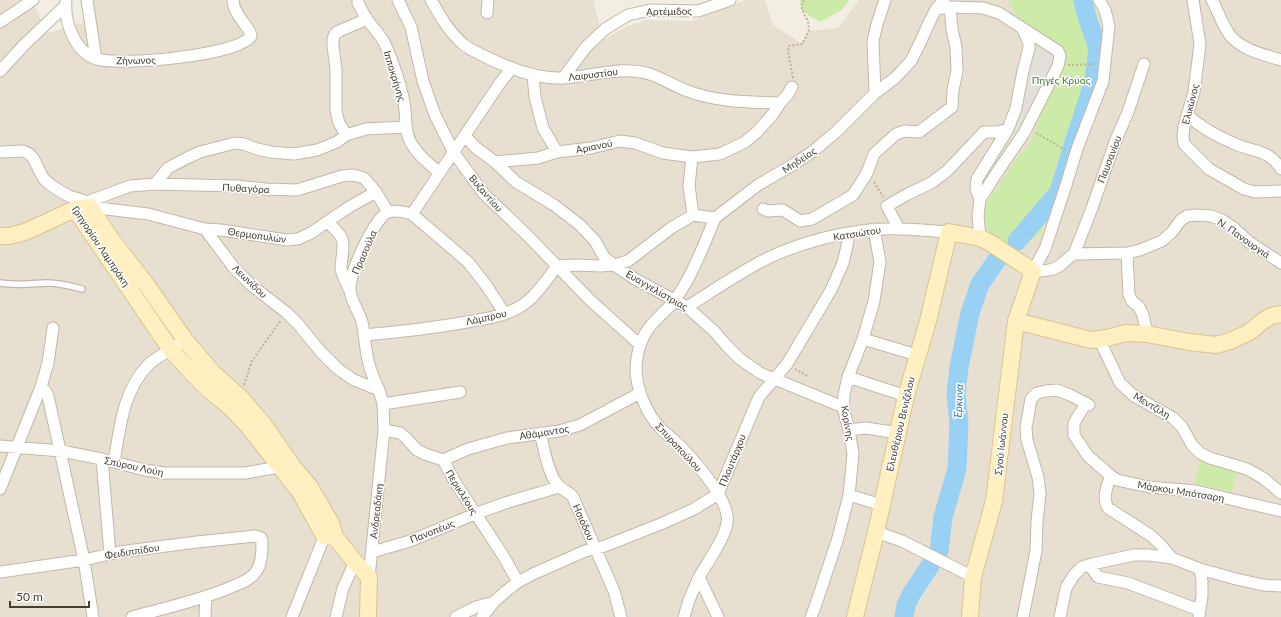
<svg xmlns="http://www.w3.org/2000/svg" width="1281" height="617" font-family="Lato,sans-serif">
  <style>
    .residential { fill: #e7e0d0 }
    .green { fill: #cdeba8 }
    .parking { fill: #e3e0dc }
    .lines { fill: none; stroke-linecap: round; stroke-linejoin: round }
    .river { stroke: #99d1f5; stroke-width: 19 }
    .lane-casing { stroke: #c2b8a8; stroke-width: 8 }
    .street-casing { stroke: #c2b8a8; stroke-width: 13 }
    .secondary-casing { stroke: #dac591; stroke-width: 18 }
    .path { stroke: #c2b195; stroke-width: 2; stroke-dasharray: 2 2; stroke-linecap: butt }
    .lane { stroke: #fff; stroke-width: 5.5 }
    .street { stroke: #fff; stroke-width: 11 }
    .secondary { stroke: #ffefc1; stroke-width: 16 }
    .labels { text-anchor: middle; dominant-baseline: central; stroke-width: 3; stroke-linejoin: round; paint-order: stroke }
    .street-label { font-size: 10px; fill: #453e33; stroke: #fff }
    .park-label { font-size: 10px; fill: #457a22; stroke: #fff }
    .water-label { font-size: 11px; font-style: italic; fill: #257cb8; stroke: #fff }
  </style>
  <rect width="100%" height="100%" fill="#f3eee3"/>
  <path class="residential" d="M0,0H32L47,33L96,19L92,0H593L604,40L627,26L647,20L693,21L745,0H765L773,25L801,43L809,31L838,28L859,0H1281V617H0Z"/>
  <path class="green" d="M800,0H849L842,10L820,22L802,11Z
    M1008,0H1093L1096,8L1101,33V54L1098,77L1094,93L1060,168L1042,232C1031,244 1020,243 1006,245L990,234L980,217L986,203L1000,184L1015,160L1027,147L1034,134L1038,119L1021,113L1032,55L1039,46L1040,35L1019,20Z
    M1200,460L1238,469L1232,492L1194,483Z"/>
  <path class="parking" d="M1033,44L1058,58L1021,133L996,164L981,191L977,183L994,161Z"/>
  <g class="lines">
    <path class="river" d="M1017,241L1059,192L1075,139L1081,121L1094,81L1098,48L1086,14L1083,0
      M939,551L943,517L957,469L959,423L956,394L959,367L970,313L980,284L999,257
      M904,617L906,605L912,593L930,566"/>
    <defs>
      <path id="lane" d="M0,283C16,286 31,283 48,283C60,283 71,286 82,289"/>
      <path id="street" d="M66,0C64,21 74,51 96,59C119,66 238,56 251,36L250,32C244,22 233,12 233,0
        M87,0L96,59
        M358,0V3C361,8 363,14 367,19C373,28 380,34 385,44C393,62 400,83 404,102C407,119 403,134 415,149C421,158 431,165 439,173
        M398,0L411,27L423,81L435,115L454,153L484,194L526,234L590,300L639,344
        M431,0C440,16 449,32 463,44C467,48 473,50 478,53C503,66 534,79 562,78C590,77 618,66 646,73C659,76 672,85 685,90C714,102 749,102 780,103
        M1099,0L1105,10L1109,26L1103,81L1077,149L1066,185L1045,249L1033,271C1045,271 1055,271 1064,262C1068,259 1070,256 1074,254L1127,253L1140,250L1162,241L1172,232L1181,220L1187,216L1197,215L1211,216L1222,220L1234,228L1249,242L1281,263
        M1193,0L1200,44L1194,92L1184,126L1183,136L1184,144L1209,169L1244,189L1255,192L1281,191
        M1212,0C1218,11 1222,24 1229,34C1241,50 1262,54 1281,60
        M936,9L950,7L983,8L999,13L1058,51L1060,56L1058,66L1024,133L1000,168L980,199L978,216L980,238
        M487,13L488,0
        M0,22L33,0
        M0,71L24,45L65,6
        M533,75L535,97L543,128L557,152
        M563,78L586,47L605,29L628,15L650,10L698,11L730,0
        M875,93L873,41L877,24L885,0
        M1187,115C1201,127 1216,136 1233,143C1253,153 1268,148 1281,169
        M346,135L339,123L336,111V70L333,46V39L335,34L339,31L367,19
        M465,136L475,147L495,162L516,182L554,205L580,225L595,241L604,257L614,265L635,279L687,307L714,331L727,346L740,359L760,373L843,407
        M0,152L23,151C36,154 37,171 45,180C51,186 61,192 69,196C78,200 83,197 90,207L148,214L205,229L234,268L251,285L287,313L298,324L320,351L338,369L354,380L379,390L383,404L384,430L369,577
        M495,162L538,158L557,152L591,148L620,141L635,143L663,153L692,157
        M155,184L168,168L187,158L200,152L235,143L244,144L257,149L271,152L294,154L317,150L337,142L346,135L366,129L405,127
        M980,199L976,189L977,179L1008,129L1016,108L1023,71L1029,48V43L1022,28
        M87,202L130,186L155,184L236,186L266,189L297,190L342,176L353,175L364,178L376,192L388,212
        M763,209L768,211L783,210L800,221L812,219L853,195L867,173L874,154L896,134L905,131L919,132L952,107L953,90L957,71L956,47L952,29L950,7
        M412,214L468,262L486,285L505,314
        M693,215L689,186L692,157L720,154L745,142L757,132L773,114L780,103L788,94L792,87
        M715,218C704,245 692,276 675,300C670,307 662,313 656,320C642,333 637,349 636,368C636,390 647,414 661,429C666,434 672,438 677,443C693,459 723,492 727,515C728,518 727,523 726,527C724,539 706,565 699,577L718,617
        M327,222L349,207L376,192
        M205,229L221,230L287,240L298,239L311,233L327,222C333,227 339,232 342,239C345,248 341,259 341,268C342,276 346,282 349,289
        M899,229L887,206L908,194L931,183L947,171L984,132H998L1008,129
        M1127,253L1129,295L1132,301L1139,307L1143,315L1147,334
        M1074,254L1092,208L1115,142L1128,112L1144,64
        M687,307C714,290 740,272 768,258C802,242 847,230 885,229C906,228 928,231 949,232
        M364,335C399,332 433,328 467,322C489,318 510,316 528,301C539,292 548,278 557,266L577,265L601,266L614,265L628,261L671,228L693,215L715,218L758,185L794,164L812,152L836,132L875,93L895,78L911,61L920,43L928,25L936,9L944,0
        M863,339L917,355
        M1099,339L1120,383L1134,396L1173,418L1182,427L1192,445L1200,453L1210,458L1247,469L1263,478L1281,493
        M848,377L906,396
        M41,387L46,392L48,396L84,560L93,617
        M379,390C375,381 371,373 369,364C365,350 365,335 362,322C359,311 351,302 350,290C348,276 374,218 388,212C395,210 405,212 412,214L500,83L512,68
        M1086,403L1074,423V435L1088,456L1111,476L1117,480L1149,487L1196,491L1281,511
        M383,404L460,392
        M384,430L400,433L405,437L417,450L425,454L443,460L455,482L504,557L518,582
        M849,430L866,428L898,433
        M540,433C544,448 548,474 558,485C562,490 569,492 573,497L614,591L621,617
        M0,446L61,451L102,459L145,470L164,473H245L285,466
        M102,459L110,554
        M443,460L468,449L507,438L559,431L580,425L640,393
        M114,462C120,427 123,390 149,364C156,357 176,347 185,340
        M1111,476C1107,485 1102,498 1108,508L1150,535L1160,544L1172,558L1200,569L1236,579L1263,585L1281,586
        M0,489L41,387L48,363L53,328
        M849,495L882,505
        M876,532L902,541L973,577
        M372,552L410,541L475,514L505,503L559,487
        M1092,564V569L1098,577L1128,583L1199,610
        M0,572L84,560L119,552L197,542L255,536L261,538L262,541C262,551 262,565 255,573C249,581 238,584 229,588C198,601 165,608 132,617
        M1199,615L1202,596V581L1200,569
        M205,617L206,597
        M292,617L327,530
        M336,617L343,588L355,562
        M456,617L476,607L494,602
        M482,617L494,602L505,592L518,582L533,574L585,551L605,546L663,523L694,509L718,494L759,397L787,364L831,290L843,263L847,246L849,233
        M684,617L689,600L699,577
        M811,617L815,607L838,538L849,495L853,454L849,430L843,407L844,395L848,377L863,339L874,301L880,262L874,229
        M1023,617L1036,551L1037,521L1040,494L1038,477L1027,440L1026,428L1031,399L1037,393L1046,391L1057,390L1070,395L1089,405
        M1060,617L1066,588L1074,575L1082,567L1092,564L1134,555H1149L1172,558"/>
      <path id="secondary" d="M75,209L171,350L193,374L208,389L230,407L248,426L300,492L324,536L335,537
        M0,236H9L25,232L75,209L90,207L111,239L146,284L185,340L213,373L241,398L264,425L291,464L310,487L331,523L335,537L355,562L369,577L368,617
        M1016,321L1091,340L1107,338L1126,333L1147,334L1189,342L1216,345L1230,341L1248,333L1263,321L1271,316L1281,314
        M855,617L876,532L906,396L928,321L949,232L980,238L989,242L1033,271L1016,321L994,501L973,577L970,617"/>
    </defs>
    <use href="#lane" class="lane-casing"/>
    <use href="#street" class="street-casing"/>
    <use href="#secondary" class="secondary-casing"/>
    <path class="path" d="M1068,65L1096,64
      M793,78L788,51L789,46L802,44L809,31L808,21L805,16L801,6L804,0
      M1036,133L1067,151
      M874,182L883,197
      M795,369L809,377
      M244,385L252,361L281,320"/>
    <use href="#lane" class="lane"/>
    <use href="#street" class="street"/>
    <use href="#secondary" class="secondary"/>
  </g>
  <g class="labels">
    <g class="street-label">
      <text transform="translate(669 11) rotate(-1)">Αρτέμιδος</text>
      <text transform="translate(136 60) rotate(-1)">Ζήνωνος</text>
      <text transform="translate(593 74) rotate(-7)">Λαφυστίου</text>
      <text transform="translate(395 76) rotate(73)">Ιπποκρήνης</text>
      <text transform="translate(1190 104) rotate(-76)">Ελικώνος</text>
      <text transform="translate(594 146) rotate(-11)">Αριανού</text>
      <text transform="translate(1109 159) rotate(-69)">Παυσανίου</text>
      <text transform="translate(799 160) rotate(-34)">Μηδείας</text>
      <text transform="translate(246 188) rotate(3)">Πυθαγόρα</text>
      <text transform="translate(486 193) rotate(49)">Βυζαντίου</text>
      <text transform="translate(857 233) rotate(-9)">Κατσιώτου</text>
      <text transform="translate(257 235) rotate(8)">Θερμοπυλών</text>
      <text transform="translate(1244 238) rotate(35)">Ν. Πανουργιά</text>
      <text transform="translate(101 246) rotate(56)">Γρηγορίου Λαμπράκη</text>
      <text transform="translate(364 252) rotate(-66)">Πρασούλα</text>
      <text transform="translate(250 281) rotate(43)">Λεωνίδου</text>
      <text transform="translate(657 290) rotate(30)">Ευαγγελίστριας</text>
      <text transform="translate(486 317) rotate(-13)">Λάμπρου</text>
      <text transform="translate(1152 405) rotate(31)">Μεντζίλη</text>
      <text transform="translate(848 423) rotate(80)">Κορίνης</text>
      <text transform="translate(900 424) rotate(-77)">Ελευθέριου Βενιζέλου</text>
      <text transform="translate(544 432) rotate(-9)">Αθάμαντος</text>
      <text transform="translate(1001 444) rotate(-84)">Σγού Ιωάννου</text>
      <text transform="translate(679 447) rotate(47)">Σπυροπούλου</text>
      <text transform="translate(732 460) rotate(-68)">Πλουτάρχου</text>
      <text transform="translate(134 466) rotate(12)">Σπύρου Λούη</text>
      <text transform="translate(1181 491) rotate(9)">Μάρκου Μπότσαρη</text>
      <text transform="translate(462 492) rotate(58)">Περικλέους</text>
      <text transform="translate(376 511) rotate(-84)">Ανδρεαδάκη</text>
      <text transform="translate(584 522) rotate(66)">Ησιόδου</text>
      <text transform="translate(432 531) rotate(-22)">Πανοπέως</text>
      <text transform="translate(132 551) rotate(-9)">Φειδιππίδου</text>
    </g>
    <g class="park-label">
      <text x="1061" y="80">Πηγές Κρύας</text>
    </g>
    <g class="water-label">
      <text transform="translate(958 401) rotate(-87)">Έρκυνα</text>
    </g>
  </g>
  <path d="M10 601v6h79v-6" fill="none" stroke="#453e33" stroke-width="2"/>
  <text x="16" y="601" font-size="12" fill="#453e33" stroke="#ffffff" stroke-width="3" paint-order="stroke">50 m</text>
</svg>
